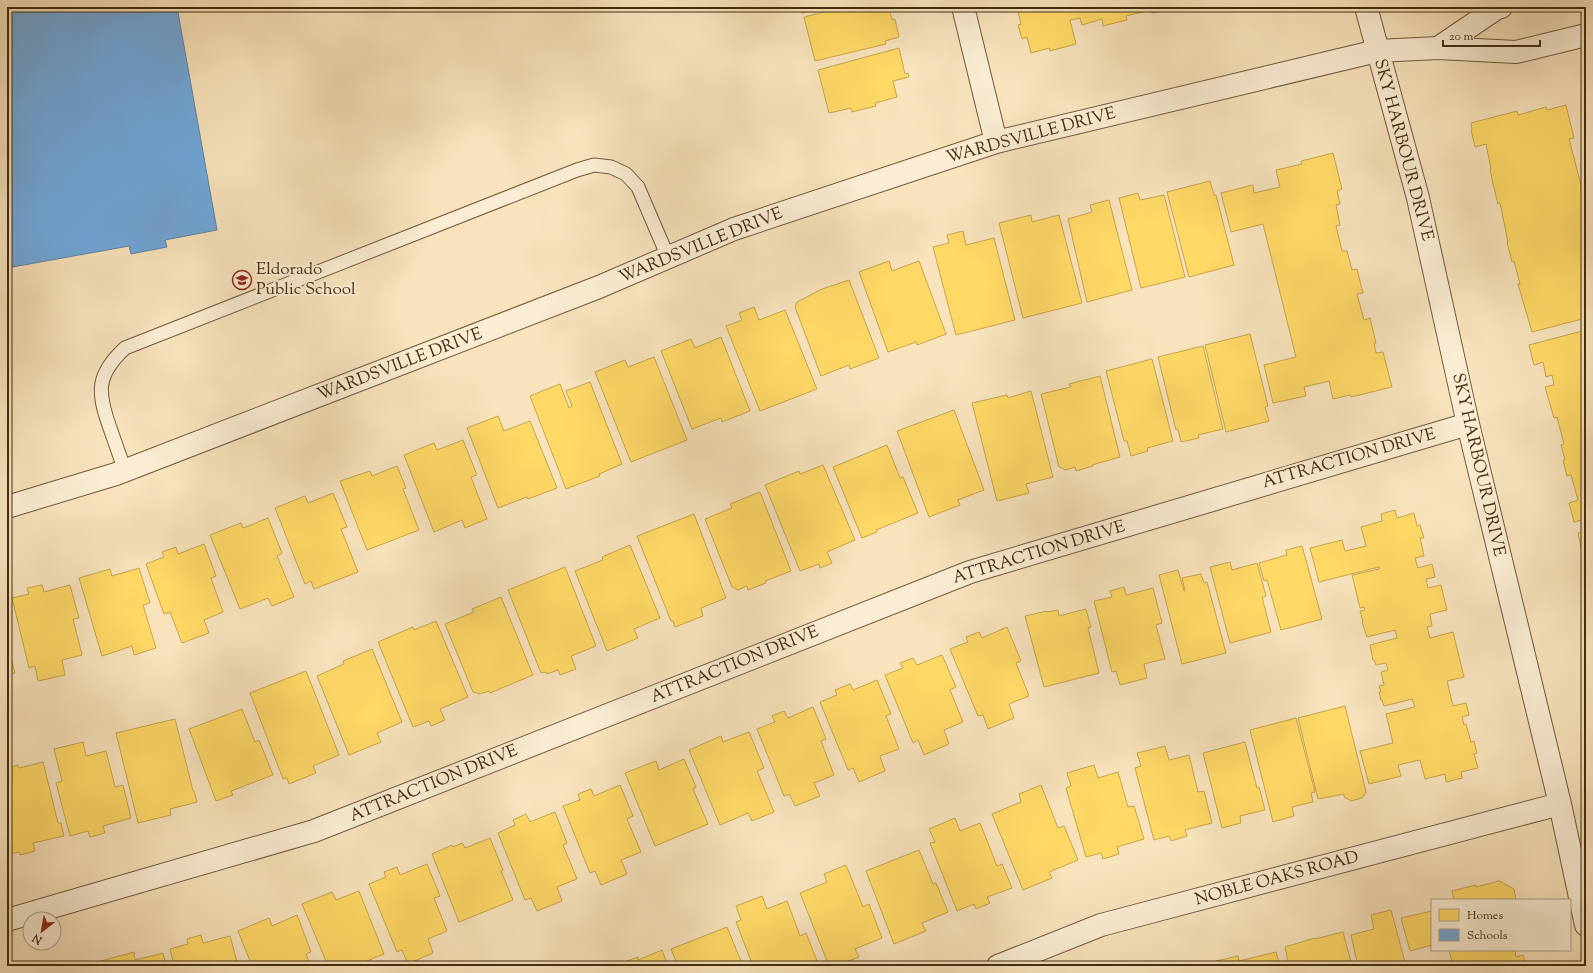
<svg xmlns="http://www.w3.org/2000/svg" width="1593" height="973" font-family="'Sorts Mill Goudy',serif">
  <style>
    .homes { fill: #ffd966; stroke: #c6a54c }
    .schools { fill: #6fa8dc; stroke: #62839f }
    .lines { fill: none; stroke-linecap: round; stroke-linejoin: round }
    .lane-casing { stroke: #705a3b; stroke-width: 15 }
    .street-casing { stroke: #705a3b; stroke-width: 24 }
    .lane { stroke: #faedd3; stroke-width: 13 }
    .street { stroke: #faedd3; stroke-width: 22 }
    .labels { text-anchor: middle; dominant-baseline: central; stroke-width: 4; stroke-linejoin: round; paint-order: stroke }
    .street-label { font-size: 17px; fill: #422c10; stroke: #faedd3 }
    .poi-label { font-size: 17px; fill: #422c10; stroke: #faedd3; text-anchor: start }
  </style>
  <rect width="100%" height="100%" fill="#f8e3bc"/>
  <filter id="stains"><feTurbulence type="fractalNoise" baseFrequency=".005" numOctaves="4"/><feColorMatrix values="0 0 0 0 .2 0 0 0 0 .09 0 0 0 0 .02 0 0 0 .5 -.17"/></filter>
  <radialGradient id="worn" r=".72"><stop offset=".6" stop-color="#630" stop-opacity="0"/><stop offset="1" stop-color="#630" stop-opacity=".3"/></radialGradient>
  <path class="homes" d="M800,7H827L802,13Z
    M845,7H889L892,20L895,19L899,37L885,41L886,44L815,61L804,17Z
    M1017,7H1187L1152,13L1151,10L1126,16L1127,20L1103,26L1102,19L1082,25L1080,18L1070,20L1076,44L1050,51L1049,48L1031,53L1027,37L1022,39L1018,25L1021,24Z
    M899,48L905,74L908,73L909,77L893,81L897,97L875,103L876,106L852,112L851,108L829,113L818,70Z
    M1566,105L1574,138L1569,139L1586,204V318L1532,332L1518,284H1520L1514,261L1512,262L1507,242H1508L1500,203L1498,204L1493,184L1490,169H1491L1486,144L1475,147L1471,130H1472L1471,123L1517,111L1518,115L1546,107L1547,110Z
    M1333,153L1342,189L1337,191L1340,204L1336,205L1340,225L1336,226L1342,251H1347L1352,270L1357,269L1363,293L1357,294L1364,320L1370,318L1376,343H1374L1376,353L1383,352L1392,387L1351,397L1350,395L1333,399L1329,381L1304,387L1306,396L1273,403L1264,365L1296,357L1263,224L1231,232L1221,193L1253,185L1254,193L1280,187L1276,170L1302,164L1301,161Z
    M1210,181L1214,195H1216L1234,265L1189,277L1167,192Z
    M1138,193L1140,200L1164,195L1185,277L1141,288L1119,198Z
    M1109,200L1132,290L1087,302L1068,219L1092,212L1090,205Z
    M1031,215L1032,222L1059,215L1082,303L1023,318L999,223Z
    M963,231L966,245L994,238L1015,320L956,335L933,247L949,243L947,235Z
    M889,261L892,271L919,261L946,334L917,345L916,342L888,352L859,272Z
    M849,280L879,358L850,369L849,365L821,376L795,307L797,302L822,289Z
    M754,307L759,320L785,310L817,389L760,411L726,326L742,320L739,313Z
    M1586,330V519L1574,522L1569,503L1578,500L1571,475L1567,476L1563,460H1565L1561,445L1564,444L1557,417L1554,418L1545,387L1554,385L1552,375L1546,377L1543,362L1534,365L1529,345Z
    M1250,334L1268,406L1265,407L1269,421L1226,432L1205,345Z
    M721,337L750,411L722,422L721,418L692,429L661,351L691,339L695,348Z
    M1203,346L1223,429L1198,435L1199,438L1181,442L1178,429L1176,430L1158,357Z
    M654,357L687,440L631,462L595,372L625,360L628,367Z
    M1152,359L1173,441L1147,448L1148,451L1131,456L1127,441H1124L1106,371Z
    M1100,376L1120,457L1092,465L1093,466L1076,471L1075,467L1066,470L1059,467L1041,394L1071,387L1069,384Z
    M590,382L622,464L599,474L600,476L566,489L530,396L560,384L569,408L572,406L566,391Z
    M1031,391L1053,477L1026,484L1029,493L997,501L972,403L1007,395L1008,398Z
    M954,410L984,490L958,500L960,505L929,517L897,431Z
    M498,416L504,431L530,421L557,488L528,499L527,497L498,508L467,428Z
    M463,440L477,475L471,477L487,519L465,528L462,520L434,532L404,455L434,443L437,450Z
    M887,445L900,478L903,477L918,513L876,530L877,532L862,538L833,467Z
    M823,465L855,540L827,552L832,563L820,568L819,564L800,571L765,485L799,471L800,474Z
    M397,466L406,488L403,489L419,530L367,550L340,481L370,471L372,476Z
    M760,492L791,571L765,581L766,583L748,590L747,586L738,590L732,587L705,519L732,508L730,504Z
    M333,493L347,527L341,529L358,572L314,589L311,581L305,584L275,508L305,496L308,503Z
    M1395,510L1397,518L1414,513L1417,526L1420,525L1424,538H1420L1424,556L1415,558L1418,568L1432,564L1435,577L1426,579L1428,588L1441,585L1447,610L1430,614L1432,626L1427,627L1430,638L1453,632L1464,677L1447,681L1453,706L1466,703L1469,715L1462,717L1464,725L1466,724L1471,742L1474,741L1477,753L1474,754L1478,768L1461,772L1462,778L1446,782L1445,774L1425,779L1420,760L1398,765L1401,776L1369,784L1360,751L1393,743L1386,714L1415,707L1412,699L1384,706L1382,700H1381L1379,692H1381L1379,686L1384,685L1381,672L1388,670L1386,663L1376,665L1374,660H1373L1370,645L1397,638L1395,630L1367,637L1362,622H1363L1360,611L1365,610L1364,607L1360,608L1352,575L1379,569V567L1319,582L1310,548L1342,540L1345,551L1366,546L1361,527L1382,521L1381,514Z
    M694,514L726,598L701,608L703,616L675,627L673,621H671L637,536Z
    M268,518L282,553L277,556L294,597L272,606L268,598L240,609L210,535L241,523L243,528Z
    M1586,531V551L1582,552L1578,533Z
    M204,544L216,576L211,578L223,612L204,620L209,633L182,643L170,612L164,614L146,564L164,557L162,552L176,547L178,554Z
    M630,545L660,618L634,629L638,638L607,651L575,571L603,560L602,557Z
    M1302,546L1322,619L1281,630L1267,580L1264,581L1259,563L1287,555L1286,550Z
    M1230,562L1232,570L1257,563L1266,596L1262,597L1271,632L1230,643L1210,567Z
    M565,567L596,646L571,656L576,669L560,675L558,670L547,674L546,672L541,673L508,590Z
    M139,568L150,603L143,605L156,648L134,655L132,646L102,656L79,578L110,569L112,576Z
    M1178,570L1184,591H1185L1182,578L1201,574L1204,583L1207,582L1226,653L1182,664L1159,575Z
    M42,585L44,592L70,585L79,618L73,619L82,655L62,660L65,675L38,681L35,666L29,668L12,598L29,594L27,588Z
    M1124,587L1126,595L1153,588L1162,623L1156,625L1165,659L1144,664L1147,678L1120,685L1116,671L1112,672L1094,601L1112,597L1110,591Z
    M501,597L533,675L490,693L489,691L479,694L473,692L445,624L474,612L472,609Z
    M1086,609L1091,627L1088,628L1099,673L1044,687L1025,616L1047,611V612L1058,610L1059,616Z
    M7,618L11,635L7,637Z
    M436,621L468,697L440,709L445,720L431,726L429,721L413,727L378,642L413,627L414,630Z
    M1007,627L1021,661L1016,663L1029,696L1009,704L1014,718L988,729L983,715L978,716L950,649L968,642L966,637L979,632L982,638Z
    M7,642L15,673L7,675Z
    M372,649L402,722L377,733L381,742L349,755L317,676L344,664L343,661Z
    M942,655L956,687L950,690L963,722L944,730L949,744L924,755L918,740L913,743L885,675L903,668L900,663L913,658L917,665Z
    M306,671L339,755L313,766L316,773L289,784L287,778L283,779L250,693Z
    M877,680L891,714L886,716L899,749L880,756L885,771L859,782L853,768L848,770L820,702L837,695L835,690L850,684L853,690Z
    M1345,706L1366,792L1362,798L1351,801L1344,797V794L1318,799L1298,718Z
    M813,707L826,739L821,741L834,775L814,783L820,796L795,806L789,794L784,796L757,729L775,722L772,716L784,711L788,718Z
    M242,709L255,742L259,740L273,775L231,791L233,795L216,801L189,729Z
    M1296,718L1315,792L1311,793L1313,802L1292,807L1294,816L1273,822L1250,730Z
    M175,719L193,791H194L197,802L170,809L171,815L138,823L116,733Z
    M749,732L764,768L757,771L774,812L752,821L748,813L720,825L689,750L721,736L723,742Z
    M83,742L86,756L106,751L115,787L123,785L131,818L103,826L105,833L90,837L88,831L70,836L56,783L62,781L54,749Z
    M1245,742L1257,788L1259,787L1265,810L1240,816L1241,823L1222,828L1203,753Z
    M1165,746L1169,760L1189,755L1198,792L1204,791L1212,823L1185,830L1187,836L1171,841L1169,836L1154,840L1135,768L1141,766L1137,753Z
    M684,759L696,787L693,789L708,824L655,846L625,773L656,761L659,770Z
    M43,762L58,823H61L64,836L33,843L35,851L20,855L19,852L7,855V768L18,765L19,768Z
    M1094,765L1098,778L1118,772L1128,807L1134,806L1144,839L1117,847L1119,854L1103,859L1101,853L1086,857L1066,788L1071,786L1067,773Z
    M620,785L633,816L627,819L641,852L621,860L627,874L601,885L595,871L590,873L563,806L580,800L578,794L591,789L594,796Z
    M1041,785L1058,828L1064,826L1078,860L1049,872L1052,878L1023,890L992,814L1021,802L1019,794Z
    M555,812L567,843L563,845L577,879L557,887L562,901L537,911L531,898L525,900L498,833L515,825L513,820L526,814L530,822Z
    M955,818L960,831L980,823L997,866L1002,864L1012,888L987,897L990,903L976,909L974,904L957,911L930,843L935,842L929,829Z
    M490,838L503,870L501,871L513,900L459,922L432,854L452,845L453,847L462,843L465,848Z
    M919,850L933,884L936,883L948,912L922,923L926,931L894,944L866,871Z
    M427,864L440,896L434,898L447,931L428,939L433,953L408,964L402,950L397,952L369,884L386,877L384,872L397,867L400,875Z
    M846,865L863,907L869,904L882,938L855,949L859,957L836,966H829L800,893L827,882L824,874Z
    M1499,881L1514,889L1516,900H1454L1452,891L1476,885V887Z
    M359,891L384,954L355,966H328L302,904L332,892L336,900Z
    M762,896L767,909L787,901L800,936L806,933L819,966H753L736,922L741,920L736,906Z
    M1391,910L1406,966H1358L1351,935L1374,929L1371,915Z
    M1432,911V945L1410,951L1401,918Z
    M297,915L311,952L306,954L311,966H252L238,931L269,918L272,926Z
    M727,927L743,966H678L671,949Z
    M1343,932L1352,966H1289L1285,947L1315,938V939Z
    M201,935L203,943L230,936L238,966H174L170,949L188,944L187,939Z
    M662,950L668,966H614L638,957V960Z
    M1449,950H1515L1516,957L1523,955L1526,966H1453Z
    M134,952L135,960L163,953L166,966H103L101,961Z
    M1276,952L1280,966H1217L1216,961L1238,956L1239,961Z"/>
  <path class="schools" d="M7,7H177L217,230L165,240L167,247L131,254L129,246L7,268Z"/>
  <g class="lines">
    <defs>
      <path id="lane" d="M125,471C120,457 115,442 110,428C97,392 96,375 125,348L577,170L594,165L611,167L626,174L638,187L668,257"/>
      <path id="street" d="M963,7L996,142
        M1366,7L1418,198L1468,424L1560,804L1586,925
        M1438,48L1497,8L1501,7
        M7,507L116,474L599,287L734,229L996,142L1377,51L1438,48L1516,52L1586,35
        M7,920L314,831L970,572L1468,424
        M998,966L1101,925L1560,804"/>
    </defs>
    <use href="#lane" class="lane-casing"/>
    <use href="#street" class="street-casing"/>
    <use href="#lane" class="lane"/>
    <use href="#street" class="street"/>
  </g>
  <defs>
    <symbol id="school-ring" viewBox="-11 -11 22 22"><circle r="9.5" fill="#faedd3" stroke="#8f2418" stroke-width="1.5"/><path d="M0-5L7-2L0 1L-7-2ZM-4 1L0 2.5L4 1V4Q0 6-4 4Z" fill="#8f2418"/></symbol>
  </defs>
  <g fill-rule="evenodd">
    <use href="#school-ring" x="231" y="269" width="22" height="22"/>
  </g>
  <g class="labels">
    <g class="street-label">
      <text transform="translate(1031 136) rotate(-15)">WARDSVILLE DRIVE</text>
      <text transform="translate(1403 150) rotate(75)">SKY HARBOUR DRIVE</text>
      <text transform="translate(701 246) rotate(-22)">WARDSVILLE DRIVE</text>
      <text transform="translate(400 365) rotate(-21)">WARDSVILLE DRIVE</text>
      <text transform="translate(1349 459) rotate(-16)">ATTRACTION DRIVE</text>
      <text transform="translate(1478 465) rotate(77)">SKY HARBOUR DRIVE</text>
      <text transform="translate(1039 553) rotate(-17)">ATTRACTION DRIVE</text>
      <text transform="translate(735 665) rotate(-22)">ATTRACTION DRIVE</text>
      <text transform="translate(434 784) rotate(-22)">ATTRACTION DRIVE</text>
      <text transform="translate(1277 879) rotate(-15)">NOBLE OAKS ROAD</text>
    </g>
    <g class="poi-label">
      <text x="256" y="270">Eldorado<tspan x="256" dy="20">Public School</tspan></text>
    </g>
  </g>
  <rect width="1593" height="973" fill="none" stroke="#f8e3bc" stroke-width="24"/>
  <rect x="8" y="8" width="1577" height="957" fill="none" stroke="#422c10" stroke-width="2"/>
  <rect x="12" y="12" width="1569" height="949" fill="none" stroke="#422c10"/>
  <rect x="1431" y="899" width="140" height="52" fill="#faedd3" stroke="#b0a085"/>
  <rect x="1439" y="909" width="20" height="12" fill="#ffd966" stroke="#b0a085"/>
  <text x="1467" y="919" font-size="12" fill="#422c10">Homes</text>
  <rect x="1439" y="929" width="20" height="12" fill="#6fa8dc" stroke="#b0a085"/>
  <text x="1467" y="939" font-size="12" fill="#422c10">Schools</text>
  <g transform="translate(42 931) rotate(211)"><circle r="19" fill="#faedd3" stroke="#b0a085"/>
  <path d="M0-3L7 15L0 10L-7 15Z" fill="#8f2418"/>
  <text y="-6" font-size="11" font-weight="bold" text-anchor="middle" fill="#422c10">N</text>
  </g>
  <path d="M1443 40v6h97v-6" fill="none" stroke="#422c10" stroke-width="2"/>
  <text x="1449" y="40" font-size="12" fill="#422c10" stroke="#faedd3" stroke-width="3" paint-order="stroke">20 m</text>
  <rect width="100%" height="100%" filter="url(#stains)"/>
  <rect width="100%" height="100%" fill="url(#worn)"/>
</svg>
